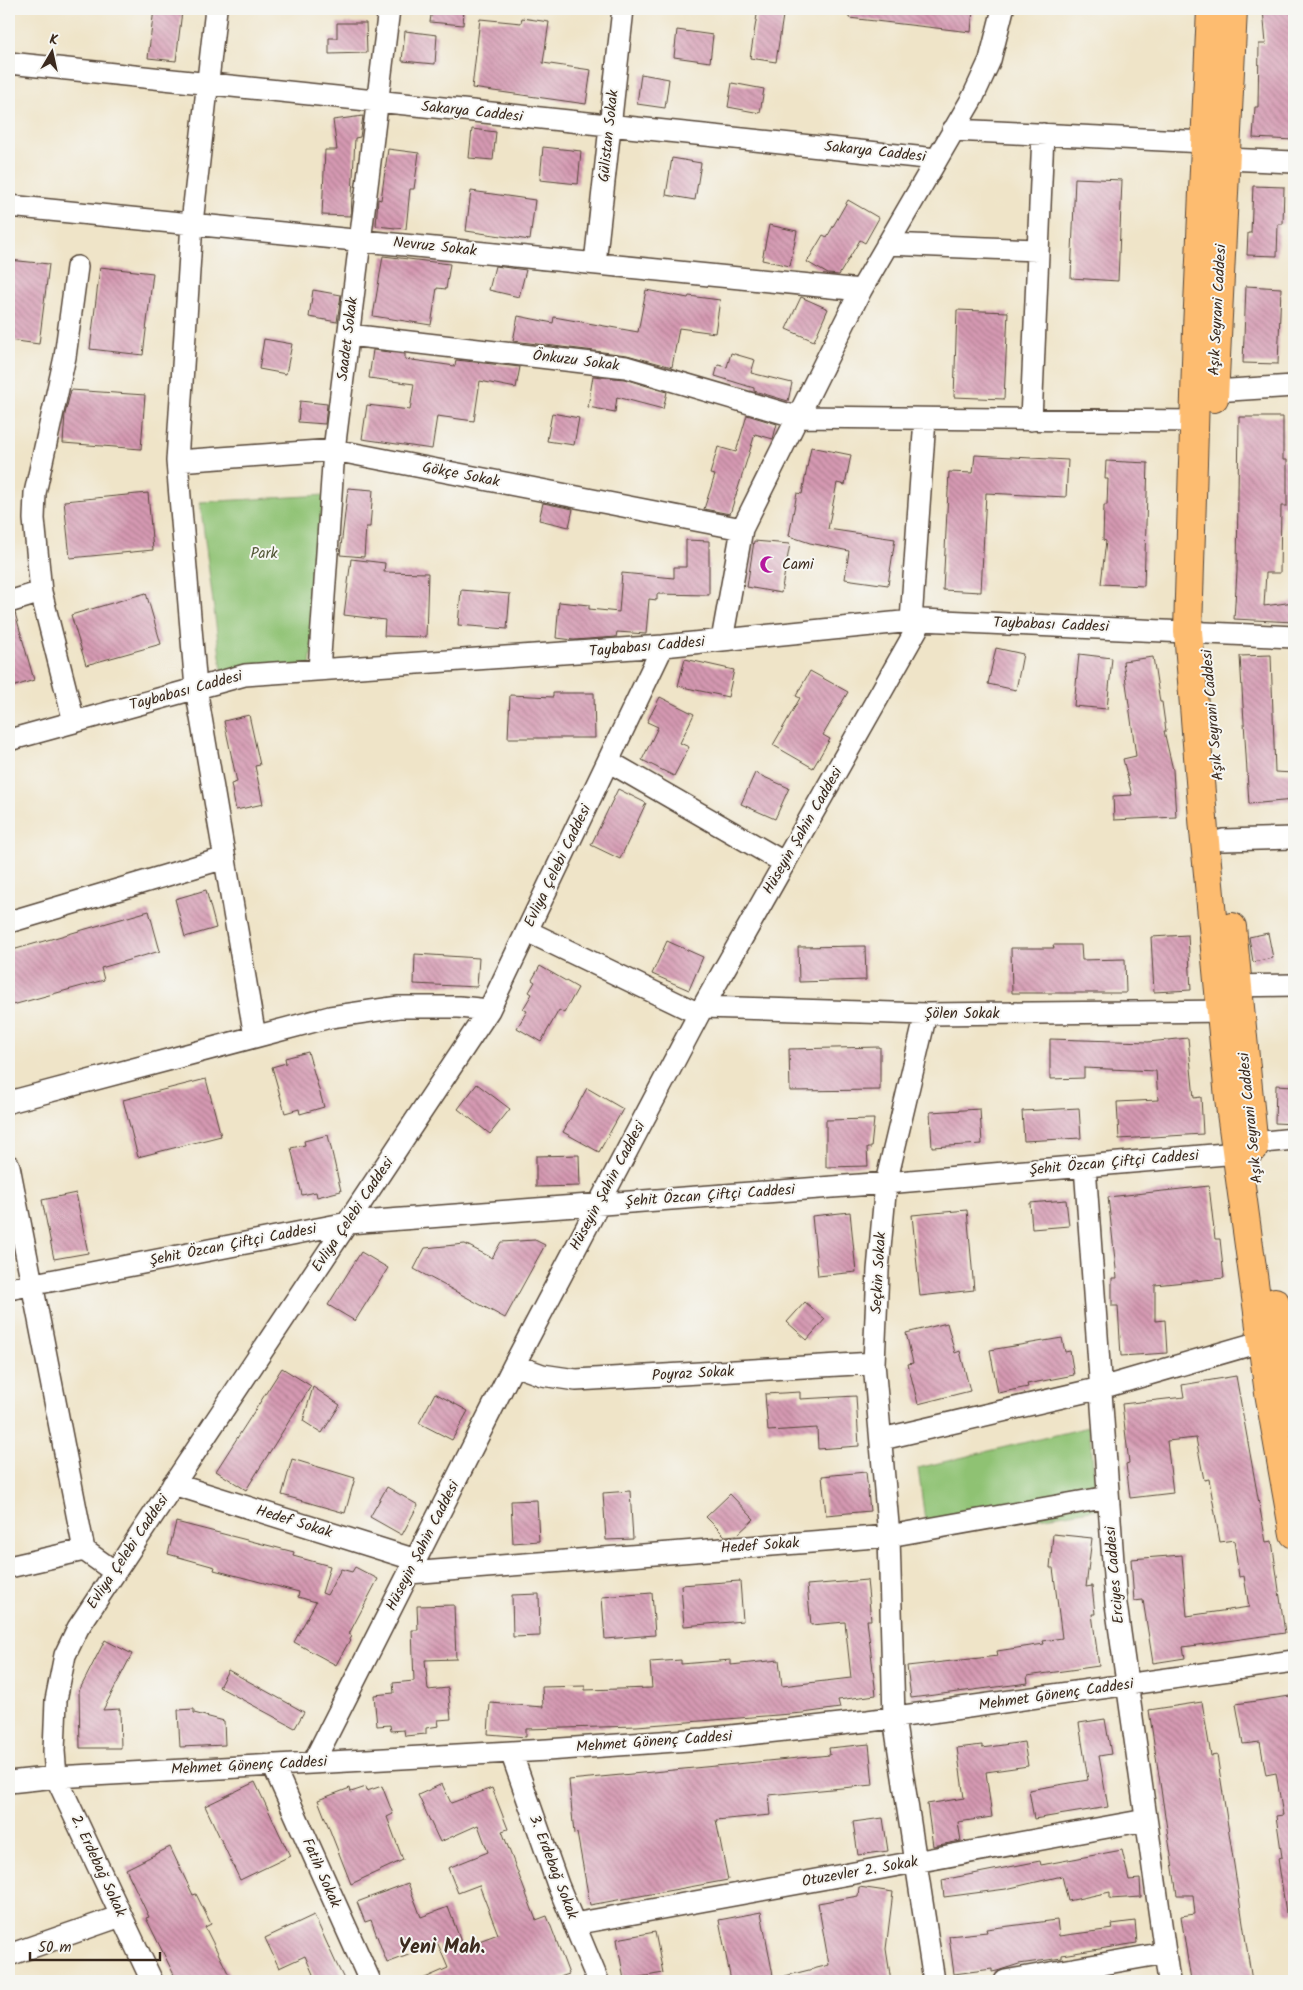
<svg xmlns="http://www.w3.org/2000/svg" width="1303" height="1990" font-family="Kalam,sans-serif">
  <style>
    .park { fill: #8fc273; stroke: #657648 }
    .building { fill: url(#building-back-hatch) }
    .lines { fill: none; stroke-linecap: round; stroke-linejoin: round }
    .minor-casing { stroke: #564638; stroke-width: 24 }
    .major-casing { stroke: #564638; stroke-width: 30 }
    .minor { stroke: #fff; stroke-width: 21 }
    .major { stroke: #fdbc70; stroke-width: 28 }
    .labels { text-anchor: middle; dominant-baseline: central; stroke-width: 4; stroke-linejoin: round; paint-order: stroke }
    .street-label { font-size: 15px; fill: #3b2a1e; stroke: #f6f6f2 }
    .park-label { font-size: 15px; fill: #545838; stroke: #f6f6f2 }
    .poi-label { font-size: 15px; fill: #3b2a1e; stroke: #f6f6f2; text-anchor: start }
    .district-label { font-size: 20px; font-weight: bold; fill: #3b2a1e; stroke: #f6f6f2 }
  </style>
  <defs>
    <pattern id="building-back-hatch" width="6" height="6" patternUnits="userSpaceOnUse" patternTransform="scale(1.25)"><rect width="6" height="6" fill="#d599b2"/><path d="M-1 5l2 2M0 0l6 6M5-1l2 2" fill="none" stroke="#ae7d90"/></pattern>
  </defs>
  <rect width="100%" height="100%" fill="#f6f6f2"/>
  <filter id="ink" filterUnits="userSpaceOnUse"><feTurbulence type="fractalNoise" baseFrequency=".02" numOctaves="2"/><feDisplacementMap in="SourceGraphic" scale="10" xChannelSelector="R" yChannelSelector="G"/><feConvolveMatrix kernelMatrix="1 2 1 2 8 2 1 2 1" color-interpolation-filters="sRGB"/></filter>
  <filter id="wash" filterUnits="userSpaceOnUse"><feTurbulence type="fractalNoise" baseFrequency=".0096" numOctaves="4" result="noise"/><feDisplacementMap in="SourceGraphic" scale="20" xChannelSelector="R" yChannelSelector="G"/><feGaussianBlur stdDeviation="1.12" result="paint"/><feColorMatrix in="noise" values="0 0 0 0 0 0 0 0 0 0 0 0 0 0 0 0 0 1.4 0 .05"/><feComposite in="paint" operator="in"/></filter>
  <g filter="url(#wash)">
    <rect width="100%" height="100%" fill="#efe4c8"/>
    <path class="park" d="M326,495L310,667L223,679L200,502Z
      M1089,1427L1098,1509L927,1535L918,1468Z"/>
    <g id="blocks">
      <path class="building" d="M154,9L182,11L176,61L148,58Z
        M432,9H464L463,25L430,22Z
        M758,9H784L776,62L750,58Z
        M849,9H973L971,32L849,18Z
        M1263,9H1294V140L1253,138L1255,107H1258L1259,44H1266Z
        M522,18L549,22L543,63L591,70L586,104L472,88L480,19L521,23Z
        M337,23H366L367,53L329,54V38H337Z
        M677,30L713,35L710,62L674,57Z
        M405,31L437,35L435,64L402,61Z
        M641,74L669,79L665,108L637,104Z
        M732,83L764,89L760,113L728,107Z
        M363,116L360,137L355,138L351,216L322,215L325,150H337L333,120Z
        M472,129L496,132L493,160L469,158Z
        M543,147L581,151L578,184L540,180Z
        M388,149L419,153L414,189H410L406,229L376,226L378,199L381,200Z
        M672,158L701,163L695,200L666,195Z
        M1075,178L1122,180L1118,281L1071,278Z
        M1253,186L1284,187L1283,224H1278L1277,256L1247,255L1248,233H1251Z
        M471,191L535,200L530,240L466,231Z
        M848,200L879,218L865,243L860,240L839,275L828,274L807,262L823,235L827,237Z
        M769,225L797,231L790,266L762,260Z
        M383,256L450,264L446,289L437,288L431,325L373,316Z
        M9,260L49,264L39,344L9,340Z
        M495,266L526,270L519,297L489,290Z
        M100,267L153,273L143,355L90,349Z
        M1246,286L1281,288L1278,364L1243,363Z
        M313,290L341,295L337,322L309,317Z
        M646,290L688,298L689,296L720,300L715,333L679,328L672,367L627,355L513,341L518,316L553,323L554,317L638,332Z
        M801,297L828,309L814,341L786,329Z
        M957,310L1008,312L1004,399L954,397Z
        M264,339L292,344L286,374L259,369Z
        M373,350L405,354V359L455,366L456,360L520,367L516,388L480,381L474,421L437,416L432,449L362,439L367,405L410,410L414,384L369,378Z
        M731,353L755,360L751,373L792,383L788,401L754,391V388L715,376L718,365L727,367Z
        M593,376L624,379L667,392L663,409L617,397L615,412L588,407Z
        M71,390L145,395L141,449L63,443L65,414Z
        M300,401L327,404L325,424L298,422Z
        M552,413L579,418L574,445L547,441Z
        M747,415L777,424L773,439L755,434L730,514L704,509L715,475L710,474L718,447L736,452Z
        M1239,417H1283V460H1287V506H1281L1280,573H1266L1264,606L1294,602V622L1234,619L1237,572Z
        M811,447L851,455L845,485L837,483L828,529L895,539L888,585L845,579L849,551L810,543L789,536L797,493L802,494Z
        M975,455L1068,460L1066,497L986,493L981,592L943,590L949,472L973,473Z
        M1106,461L1148,463L1144,586L1101,584L1106,541L1103,540L1104,505H1107L1108,479H1105Z
        M348,488L373,490L370,527H366L364,557L340,555Z
        M148,493L153,550L70,558L64,501Z
        M543,503L573,509L569,527L539,520Z
        M686,540L709,541V595L657,594V600L649,599L646,634L617,632L616,637L574,640L556,638L559,602L589,605V609L619,612L622,573L674,578V567H686Z
        M754,541L790,544L781,593L747,587Z
        M351,559L385,563L384,572L428,573L426,637L384,636L385,620L344,615Z
        M461,590L510,594L507,629L458,625Z
        M146,593L161,644L86,665L71,615Z
        M15,613L34,680L9,688V614Z
        M996,648L1023,654L1016,690L988,684Z
        M1079,654L1112,658L1107,709L1074,706Z
        M1271,655L1275,772L1294,773V800L1249,804L1240,656Z
        M1153,657L1160,702H1162L1166,731H1164L1173,770L1176,817L1114,820L1113,796L1132,795L1123,759L1136,756L1123,661Z
        M685,659L734,670L728,697L678,686Z
        M810,671L848,692L823,735L830,739L813,768L773,745L800,698L796,696Z
        M553,693H594L595,738H508L510,695L553,697Z
        M660,697L694,714L680,743L689,747L674,776L642,760L658,727L647,722Z
        M249,715L260,765L255,766L263,804L236,810L231,784L237,782L224,721Z
        M755,773L789,788L775,819L741,804Z
        M618,789L646,803L620,859L591,845Z
        M206,890L216,928L185,937L175,899Z
        M149,911L160,951L101,968L104,980L9,1006V951Z
        M1268,933L1273,958L1253,962L1249,937Z
        M1188,935L1191,990L1154,992L1151,937Z
        M667,941L703,957L689,990L652,974Z
        M1053,945H1081L1082,960L1125,959L1126,993H1012L1011,948H1054Z
        M865,946L866,980L799,982L798,947Z
        M415,954L479,958L477,987L414,984Z
        M540,966L578,988L564,1013L559,1010L541,1042L517,1028L527,1011L523,1009L532,994L529,992L535,982L532,980Z
        M1188,1038L1194,1098L1201,1097L1203,1134L1119,1139L1117,1102L1158,1100L1156,1071L1084,1068V1078L1050,1079V1039L1148,1042Z
        M880,1047V1090L790,1091L789,1049Z
        M308,1052L324,1107L300,1114L299,1109L285,1113L272,1067L286,1063L285,1058Z
        M206,1079L221,1136L138,1157L123,1100Z
        M477,1084L510,1109L490,1134L458,1109Z
        M1276,1085L1294,1086V1124L1275,1123Z
        M587,1088L623,1109L599,1152L563,1132Z
        M1079,1108L1081,1138L1024,1141L1022,1111Z
        M980,1109L982,1144L932,1147L930,1112Z
        M874,1119L871,1148H867L868,1166L826,1167V1120Z
        M328,1135L341,1191L317,1197L316,1192L302,1195L291,1148L305,1145L304,1141Z
        M579,1155L580,1186L536,1187V1156Z
        M1209,1186L1215,1239H1220L1224,1278L1155,1285V1321L1165,1320L1167,1353L1121,1356L1118,1306H1112V1278H1117L1108,1197Z
        M76,1193L88,1253L54,1259L42,1200Z
        M1066,1200L1069,1226L1032,1229L1030,1203Z
        M967,1210L974,1290L920,1296L912,1215Z
        M850,1212L856,1272L818,1276L812,1216Z
        M535,1240L545,1245L505,1318L414,1269L425,1248L465,1244L492,1258L501,1242Z
        M361,1252L388,1268L355,1321L328,1305Z
        M805,1302L825,1319L807,1340L787,1322Z
        M947,1323L955,1353L960,1351L970,1391L918,1404L908,1364L913,1363L906,1333Z
        M1062,1338L1065,1352L1070,1351L1074,1375L1027,1384L1028,1387L998,1393L990,1350Z
        M282,1368L311,1386L246,1490L216,1471Z
        M1236,1376L1266,1542L1272,1541L1285,1633L1183,1647L1185,1658L1153,1663L1143,1600L1134,1601L1131,1559L1182,1555L1187,1616L1249,1607L1244,1576L1239,1577L1234,1540L1220,1542L1209,1479L1204,1480L1196,1438L1167,1441L1173,1493L1130,1498L1126,1464L1129,1463L1122,1404L1184,1397L1182,1385Z
        M313,1387L340,1405L322,1433L303,1421Z
        M800,1392V1399L856,1396L859,1446L818,1449L817,1428L768,1431L765,1394Z
        M435,1393L468,1411L452,1440L419,1423Z
        M292,1459L355,1478L345,1513L282,1495Z
        M866,1472L870,1511L826,1515L822,1476Z
        M387,1487L418,1505L402,1535L370,1517Z
        M630,1491L633,1539L606,1540L603,1493Z
        M730,1494L754,1519L737,1535L725,1536L706,1517Z
        M537,1500L539,1541L513,1543L511,1501Z
        M176,1522L294,1552L293,1556L330,1566L322,1593L327,1595L341,1569L352,1572L355,1567L378,1579L349,1634L352,1636L336,1665L294,1642L316,1602L298,1597L299,1592L214,1570L215,1567L168,1554Z
        M1053,1534L1092,1538L1086,1587L1092,1586L1095,1614H1092L1099,1666L1027,1676L1028,1683L911,1698L907,1666L998,1656L997,1651L1044,1644L1043,1641L1062,1638L1053,1568H1050Z
        M867,1580L871,1620H867L876,1695L838,1700L840,1708L803,1713L637,1726L526,1729V1737L488,1734L490,1703L543,1707L542,1687L585,1686V1690L652,1688L650,1662L681,1660V1664L731,1660V1665L779,1660L782,1686L851,1678L845,1622L811,1625L807,1585Z
        M740,1581L743,1621L684,1626L681,1585Z
        M652,1593L655,1635L605,1639L602,1597Z
        M539,1594L540,1636L513,1637L512,1595Z
        M454,1605L456,1659L425,1660L428,1690L448,1688L451,1719L438,1720L439,1726L426,1728V1734L405,1736L404,1730L391,1731L390,1725L377,1726L374,1695L394,1693L393,1683L414,1681L412,1630H418L417,1606Z
        M105,1640L132,1654L103,1710L120,1709L121,1748H80L79,1691Z
        M228,1670L304,1712L295,1728L219,1687Z
        M1290,1696L1294,1719V1912L1286,1913L1278,1858L1282,1857L1276,1816L1283,1815L1276,1773L1266,1775L1260,1742L1243,1744L1236,1704Z
        M1202,1702L1211,1756L1217,1755L1252,1981H1191L1181,1916L1195,1914L1193,1895H1177L1149,1710Z
        M194,1709V1713L224,1721L225,1745L180,1747L178,1710Z
        M1105,1719L1111,1754L1099,1756L1108,1807L1034,1819L1029,1790L1088,1780L1079,1723Z
        M1024,1742L1028,1766L986,1772L992,1817L958,1822L961,1841L933,1846L927,1804L964,1798L957,1748L982,1745V1748Z
        M869,1744L873,1785L769,1795L771,1815L716,1820L728,1880L590,1905L577,1833L574,1834L569,1780L830,1755L829,1748Z
        M255,1782L290,1856L240,1880L205,1806Z
        M442,1784L451,1803L492,1788L508,1829L502,1831L536,1920L547,1916L569,1974L548,1981H418L448,1968L438,1944L387,1963L371,1920L365,1922L357,1902L408,1883L421,1917L448,1907L463,1947L498,1934L479,1885L458,1893L448,1868L488,1852L478,1825L440,1842L418,1795Z
        M382,1786L393,1814L387,1817L403,1860L351,1884L318,1800L350,1788L351,1792L366,1787L367,1791Z
        M883,1818L888,1851L858,1855L853,1822Z
        M170,1847L193,1895L196,1894L211,1924L205,1927L232,1981H177L146,1918L149,1917L126,1869Z
        M1122,1850L1129,1880L1140,1879L1141,1897L1110,1899V1892L1068,1901L1062,1876L1006,1889L944,1897L942,1880L1040,1861L1041,1865Z
        M859,1887L893,1892L886,1949L891,1981H785V1976L829,1965L818,1903L858,1896Z
        M761,1912L774,1981H731L719,1920Z
        M314,1915L336,1963L345,1981H316L305,1956L279,1968L265,1938Z
        M1057,1920L1059,1936L1113,1929L1112,1924L1135,1921L1137,1943L1062,1955V1958L1019,1964L997,1971L992,1972V1969L954,1974L949,1936L987,1932L986,1929Z
        M655,1932L663,1973L624,1980L617,1939Z"/>
    </g>
  </g>
  <g filter="url(#ink)">
    <use href="#blocks" fill-opacity="0" stroke="#564638" stroke-width="1"/>
    <g class="lines">
      <defs>
        <path id="minor" d="M216,9L192,223L177,461L196,688L255,1037
          M9,63L936,159
          M953,130L1205,142
          M1226,159L1294,162
          M9,206L861,290
          M887,244L1038,250
          M595,263L623,9
          M349,335L626,367L797,417L1194,421
          M1214,391L1294,386
          M1031,420L1043,134
          M177,461L334,450L742,529
          M9,602L41,592
          M911,621L925,419
          M722,640L742,529L861,290L973,97L990,60L1003,9
          M319,670L334,450L389,9
          M74,722L41,592L34,519L35,493L65,357L77,267
          M9,740L245,675L663,646L922,620L1294,637
          M608,761L785,863
          M1223,840L1294,838
          M9,922L225,858
          M527,931L699,1014
          M1224,986L1294,985
          M703,1007L926,1014L1235,1011
          M926,1014L886,1183L878,1270L874,1363L889,1536L894,1718L934,1981
          M9,1102L330,1017L399,1007H459L489,1010
          M1254,1143L1294,1139
          M9,1166L84,1550L115,1572
          M1085,1166L1116,1604L1169,1981
          M9,1289L348,1223L886,1183L1237,1153
          M514,1365L542,1375L576,1380L874,1363
          M882,1439L1101,1388L1294,1332
          M173,1484L416,1560
          M9,1567L84,1550
          M409,1573L889,1536L1108,1497
          M511,1752L558,1885L598,1981
          M313,1763L514,1365L699,1014L922,620
          M273,1765L370,1981
          M9,1782L56,1777L547,1750L703,1739L868,1721L1294,1661
          M574,1924L1146,1820
          M9,1955L121,1916
          M152,1981L56,1777L54,1751L56,1700L65,1655L78,1628L489,1010L663,646
          M1005,1981L1165,1953"/>
        <path id="major" d="M1211,9L1197,329L1188,631L1204,831L1229,1098L1269,1393L1294,1534
          M1214,398L1233,9
          M1232,927L1254,1148
          M1275,1302L1294,1416"/>
      </defs>
      <use href="#minor" class="minor-casing"/>
      <use href="#major" class="major-casing"/>
      <use href="#minor" class="minor"/>
      <use href="#major" class="major"/>
    </g>
  </g>
  <defs>
    <symbol id="mosque-bare" viewBox="-9 -9 18 18"><path d="M3.5-4.9A6 6 0 1 0 3.5 4.9A5 5 0 1 1 3.5-4.9Z" fill="#b5179e" stroke="#f6f6f2" stroke-width="2.5" paint-order="stroke"/></symbol>
  </defs>
  <g fill-rule="evenodd">
    <use href="#mosque-bare" x="756" y="552" width="25" height="25"/>
  </g>
  <g class="labels">
    <g class="street-label">
      <text transform="translate(472 112) rotate(6)">Sakarya Caddesi</text>
      <text transform="translate(609 136) rotate(-84)">Gülistan Sokak</text>
      <text transform="translate(875 152) rotate(6)">Sakarya Caddesi</text>
      <text transform="translate(435 247) rotate(6)">Nevruz Sokak</text>
      <text transform="translate(1218 310) rotate(-87)">Aşık Seyrani Caddesi</text>
      <text transform="translate(348 339) rotate(-83)">Saadet Sokak</text>
      <text transform="translate(576 361) rotate(7)">Önkuzu Sokak</text>
      <text transform="translate(461 475) rotate(11)">Gökçe Sokak</text>
      <text transform="translate(1051 625) rotate(2)">Taybabası Caddesi</text>
      <text transform="translate(647 647) rotate(-5)">Taybabası Caddesi</text>
      <text transform="translate(186 691) rotate(-15)">Taybabası Caddesi</text>
      <text transform="translate(1213 715) rotate(-95)">Aşık Seyrani Caddesi</text>
      <text transform="translate(803 831) rotate(-60)">Hüseyin Şahin Caddesi</text>
      <text transform="translate(558 866) rotate(-64)">Evliya Çelebi Caddesi</text>
      <text x="962" y="1014">Şölen Sokak</text>
      <text transform="translate(1251 1118) rotate(-96)">Aşık Seyrani Caddesi</text>
      <text transform="translate(1114 1163) rotate(-5)">Şehit Özcan Çiftçi Caddesi</text>
      <text transform="translate(608 1186) rotate(-62)">Hüseyin Şahin Caddesi</text>
      <text transform="translate(710 1196) rotate(-4)">Şehit Özcan Çiftçi Caddesi</text>
      <text transform="translate(353 1215) rotate(-56)">Evliya Çelebi Caddesi</text>
      <text transform="translate(233 1245) rotate(-11)">Şehit Özcan Çiftçi Caddesi</text>
      <text transform="translate(879 1273) rotate(-87)">Seçkin Sokak</text>
      <text transform="translate(693 1374) rotate(-3)">Poyraz Sokak</text>
      <text transform="translate(294 1522) rotate(17)">Hedef Sokak</text>
      <text transform="translate(423 1546) rotate(-63)">Hüseyin Şahin Caddesi</text>
      <text transform="translate(760 1546) rotate(-4)">Hedef Sokak</text>
      <text transform="translate(128 1552) rotate(-56)">Evliya Çelebi Caddesi</text>
      <text transform="translate(1115 1575) rotate(-95)">Erciyes Caddesi</text>
      <text transform="translate(1056 1695) rotate(-8)">Mehmet Gönenç Caddesi</text>
      <text transform="translate(654 1742) rotate(-4)">Mehmet Gönenç Caddesi</text>
      <text transform="translate(249 1766) rotate(-3)">Mehmet Gönenç Caddesi</text>
      <text transform="translate(98 1866) rotate(65)">2. Erdebağ Sokak</text>
      <text transform="translate(553 1867) rotate(69)">3. Erdebağ Sokak</text>
      <text transform="translate(860 1872) rotate(-10)">Otuzevler 2. Sokak</text>
      <text transform="translate(321 1873) rotate(66)">Fatih Sokak</text>
    </g>
    <g class="park-label">
      <text x="264" y="554">Park</text>
    </g>
    <g class="poi-label">
      <text x="782" y="565">Cami</text>
    </g>
    <g class="district-label">
      <text x="442" y="1948">Yeni Mah.</text>
    </g>
  </g>
  <rect width="1303" height="1990" fill="none" stroke="#f6f6f2" stroke-width="30"/>
  <g transform="translate(52 52) rotate(9)" stroke="#f6f6f2" stroke-width="4" paint-order="stroke">
  <path d="M0-4L9 19L0 12L-9 19Z" fill="#3b2a1e"/>
  <text y="-8" font-size="14" font-weight="bold" text-anchor="middle" fill="#3b2a1e">K</text>
  </g>
  <path d="M30 1952v8h130v-8" fill="none" stroke="#3b2a1e" stroke-width="2.5"/>
  <text x="38" y="1952" font-size="15" fill="#3b2a1e" stroke="#f6f6f2" stroke-width="4" paint-order="stroke">50 m</text>
</svg>
